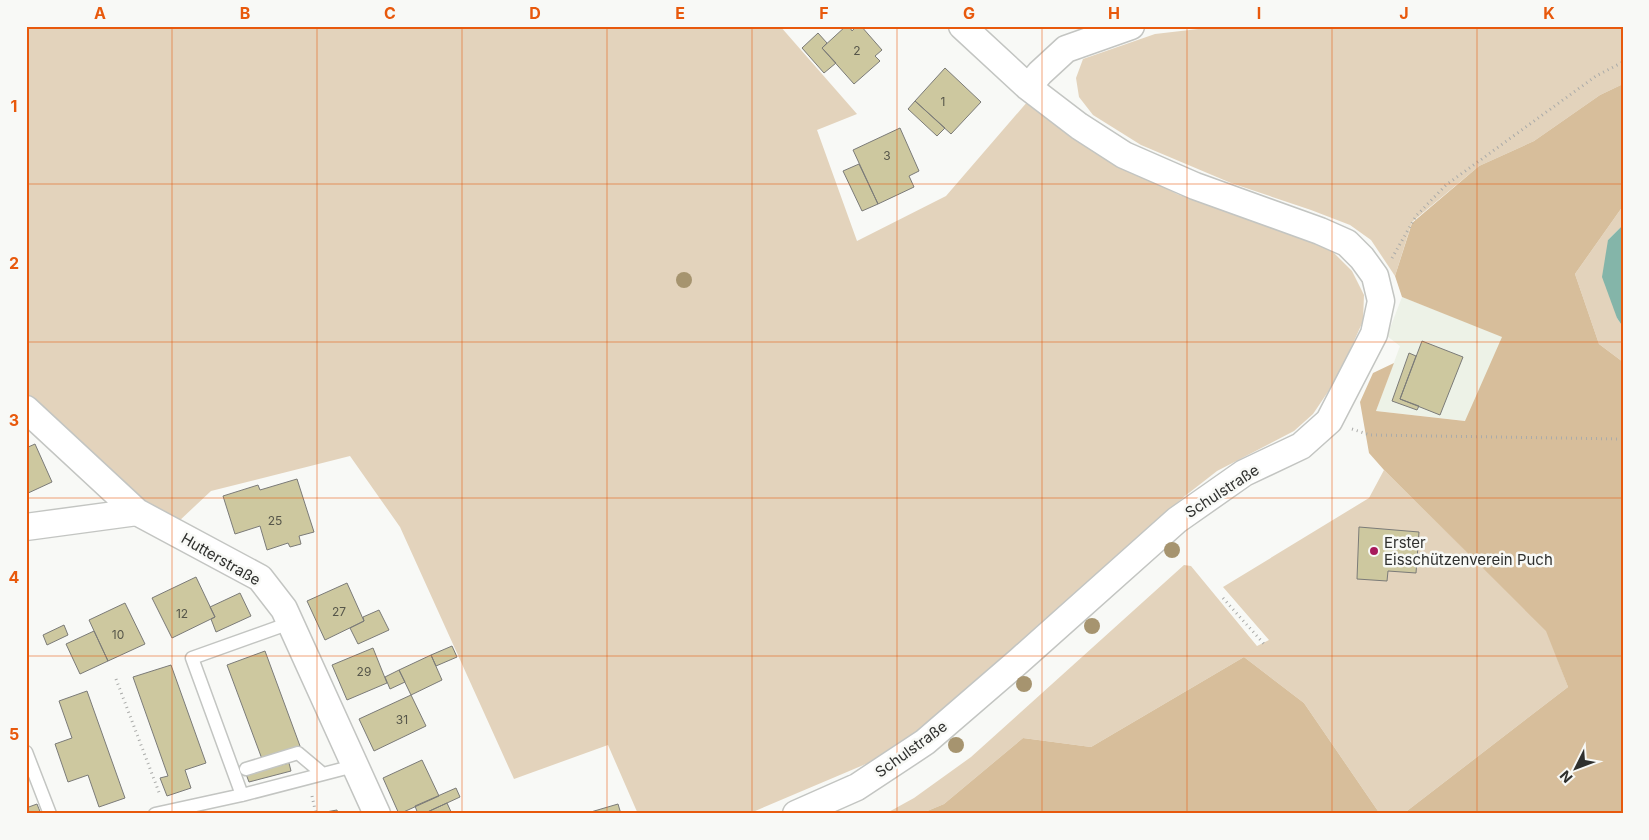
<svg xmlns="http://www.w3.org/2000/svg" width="1649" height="840" font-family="Inter,sans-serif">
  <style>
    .built { fill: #edf2e7 }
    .green { fill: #e3d3bc }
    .forest { fill: #d7be9b }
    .water { fill: #84b5a9 }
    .building { fill: #cdc89f; stroke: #7b7b78 }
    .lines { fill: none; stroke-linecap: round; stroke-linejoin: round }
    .lane-casing { stroke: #c3c5c2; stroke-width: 15 }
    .street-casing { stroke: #c3c5c2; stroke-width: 29 }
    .path { stroke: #aaaba9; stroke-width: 3; stroke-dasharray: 1 4; stroke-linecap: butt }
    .lane { stroke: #fff; stroke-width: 12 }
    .street { stroke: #fff; stroke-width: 26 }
    .tree { fill: #a6946f }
    .grid { fill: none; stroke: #e8590c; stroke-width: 1; stroke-opacity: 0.55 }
    .poi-dot { fill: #a71a5b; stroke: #f8f9f6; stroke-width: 2 }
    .labels { text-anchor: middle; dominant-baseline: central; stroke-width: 5; stroke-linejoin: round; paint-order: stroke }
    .number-label { font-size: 12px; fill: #56564a }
    .street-label { font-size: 15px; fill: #2f302e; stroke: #f8f9f6 }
    .poi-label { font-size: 15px; fill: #2f302e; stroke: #f8f9f6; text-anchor: start }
    .neatline { fill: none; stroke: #e8590c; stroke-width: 2 }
    .grid-label { font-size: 16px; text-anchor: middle; font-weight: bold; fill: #e8590c }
  </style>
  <rect width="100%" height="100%" fill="#f8f9f6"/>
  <path class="built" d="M1402,297L1503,336L1466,421L1376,411L1400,346L1387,336Z"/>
  <path class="green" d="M26,26H780L857,114L817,130L857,241L946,196L1028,101L1089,148L1177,194L1329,248L1352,271L1364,295L1363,321L1338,377L1313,414L1294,431L1217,471L1185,496L995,667L912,737L880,758L748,814H638L608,745L514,779L400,527L350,456L211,491L178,522L139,499L26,395Z
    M1224,26H1623V84L1600,95L1534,141L1479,166L1412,222L1395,276L1371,240L1350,225L1311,210L1231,183L1141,145L1093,115L1079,97L1076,78L1083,59L1155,34Z
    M1623,206V225L1608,240L1617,318L1623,327V362L1599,344L1575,274Z
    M1384,470L1547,631L1568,687L1403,814H1380L1304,703L1244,657L1091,747L1023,738L944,804L920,814H885L914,798L971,757L1184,565L1191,566L1257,646L1269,640L1223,587L1369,498Z"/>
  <path class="forest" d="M1623,84V206L1575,274L1599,344L1623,362V814H1403L1568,687L1546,631L1384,470L1369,453L1360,402L1373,373L1394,363L1376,411L1465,421L1502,337L1402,297L1395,276L1412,223L1479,166L1534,141L1600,95Z
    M1244,657L1304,703L1380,814H920L944,804L1023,738L1091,747Z"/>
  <path class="water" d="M1623,225V327L1617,318L1602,277L1608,240Z"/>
  <path class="building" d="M846,26H849L852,31L857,26H861L882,50L875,56L880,61L854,84L822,48Z
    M818,33L827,43L822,48L836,63L824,73L802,48Z
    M945,68L981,102L951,134L915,101Z
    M915,101L945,128L937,136L908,109Z
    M900,128L919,171L909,176L914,187L878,204L853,150Z
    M859,164L878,204L862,211L843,171Z
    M1422,341L1463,357L1440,415L1400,399Z
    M1409,353L1416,356L1400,399L1419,406L1417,410L1392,401Z
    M35,444L52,482L26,494V448Z
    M297,479L314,532L299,536L301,544L290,547L288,543L267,550L260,526L235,534L223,496L258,485L260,490Z
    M1359,527L1419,532L1416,573L1388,571L1387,581L1357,579Z
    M196,577L215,617L172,638L152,598Z
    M347,583L364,621L325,640L307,601Z
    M240,593L251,616L216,632L211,619L215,617L210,607Z
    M125,603L145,644L108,661L89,620Z
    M379,610L389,630L358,644L350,628L364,621L363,617Z
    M64,625L68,635L47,645L43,635Z
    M94,631L108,661L80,674L66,644Z
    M452,646L457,657L436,666L431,655Z
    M373,648L387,683L347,700L332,665Z
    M265,651L300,746L262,759L227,665Z
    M431,655L442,680L411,695L399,670Z
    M171,665L206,763L185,770L191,788L167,796L160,778L168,776L133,677Z
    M399,670L405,682L390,689L385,677Z
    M87,691L125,798L99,807L88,775L68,782L55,744L72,738L59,701Z
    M411,695L426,726L374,751L359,719Z
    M422,760L439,796L399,814L383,778Z
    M289,763L291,771L249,782L246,774Z
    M456,788L460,797L423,814H418L415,806Z
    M447,803L452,814H423Z
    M37,804L41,814H26V808Z
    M618,804L621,814H584Z
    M337,810L338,814H320V813Z"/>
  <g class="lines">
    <defs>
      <path id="lane" d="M26,752L50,814
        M246,769L298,753L323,774
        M242,795L192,658L290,623
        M155,814L242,795L354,766"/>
      <path id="street" d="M1028,87L1040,73L1066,49L1131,26
        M26,409L137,512L260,578L284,609L377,814
        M26,527L137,512
        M796,814L857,787L925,742L1020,660L1177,520L1244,473L1301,446L1329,421L1374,334L1381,301L1375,276L1362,258L1347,243L1320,231L1195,186L1124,155L1079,126L1028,87L962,26"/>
    </defs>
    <use href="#lane" class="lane-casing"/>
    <use href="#street" class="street-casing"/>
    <path class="path" d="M1392,258L1416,216L1446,185L1596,76L1623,62
      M1352,429L1370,435L1623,439
      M1223,598L1264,644
      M116,679L160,795
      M312,796L316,814"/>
    <use href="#lane" class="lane"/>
    <use href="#street" class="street"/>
  </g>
  <g class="tree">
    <circle cx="684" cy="280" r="8"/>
    <circle cx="1172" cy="550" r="8"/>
    <circle cx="1092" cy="626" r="8"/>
    <circle cx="1024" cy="684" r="8"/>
    <circle cx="956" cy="745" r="8"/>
  </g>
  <path class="grid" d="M172,26V814M317,26V814M462,26V814M607,26V814M752,26V814M897,26V814M1042,26V814M1187,26V814M1332,26V814M1477,26V814M26,184H1623M26,342H1623M26,498H1623M26,656H1623"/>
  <circle class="poi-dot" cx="1374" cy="551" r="5"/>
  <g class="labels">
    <g class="number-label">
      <text x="857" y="50">2</text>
      <text x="943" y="101">1</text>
      <text x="887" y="155">3</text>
      <text x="275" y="520">25</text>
      <text x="339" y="611">27</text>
      <text x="182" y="613">12</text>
      <text x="118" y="634">10</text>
      <text x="364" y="671">29</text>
      <text x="402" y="719">31</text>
    </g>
    <g class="street-label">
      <text transform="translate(1222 491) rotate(-33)">Schulstraße</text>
      <text transform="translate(221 559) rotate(30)">Hutterstraße</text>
      <text transform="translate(911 749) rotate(-36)">Schulstraße</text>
    </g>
    <g class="poi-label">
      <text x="1384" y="542">Erster<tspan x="1384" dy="17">Eisschützenverein Puch</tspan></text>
    </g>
  </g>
  <rect width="1649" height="840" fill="none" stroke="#f8f9f6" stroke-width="55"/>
  <g transform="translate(1576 768) rotate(228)" stroke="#f8f9f6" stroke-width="4" paint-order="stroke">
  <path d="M0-4L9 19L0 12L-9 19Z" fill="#2f302e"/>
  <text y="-8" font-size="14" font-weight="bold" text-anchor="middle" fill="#2f302e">N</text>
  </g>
  <rect x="28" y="28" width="1594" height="784" class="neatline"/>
  <g class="grid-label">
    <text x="100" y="19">A</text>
    <text x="245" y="19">B</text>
    <text x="390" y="19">C</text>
    <text x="535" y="19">D</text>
    <text x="680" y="19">E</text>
    <text x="824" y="19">F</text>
    <text x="969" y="19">G</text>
    <text x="1114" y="19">H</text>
    <text x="1259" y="19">I</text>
    <text x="1404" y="19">J</text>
    <text x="1549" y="19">K</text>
    <text x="14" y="112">1</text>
    <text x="14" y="269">2</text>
    <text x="14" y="426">3</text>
    <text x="14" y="583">4</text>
    <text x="14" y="740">5</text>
  </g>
</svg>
